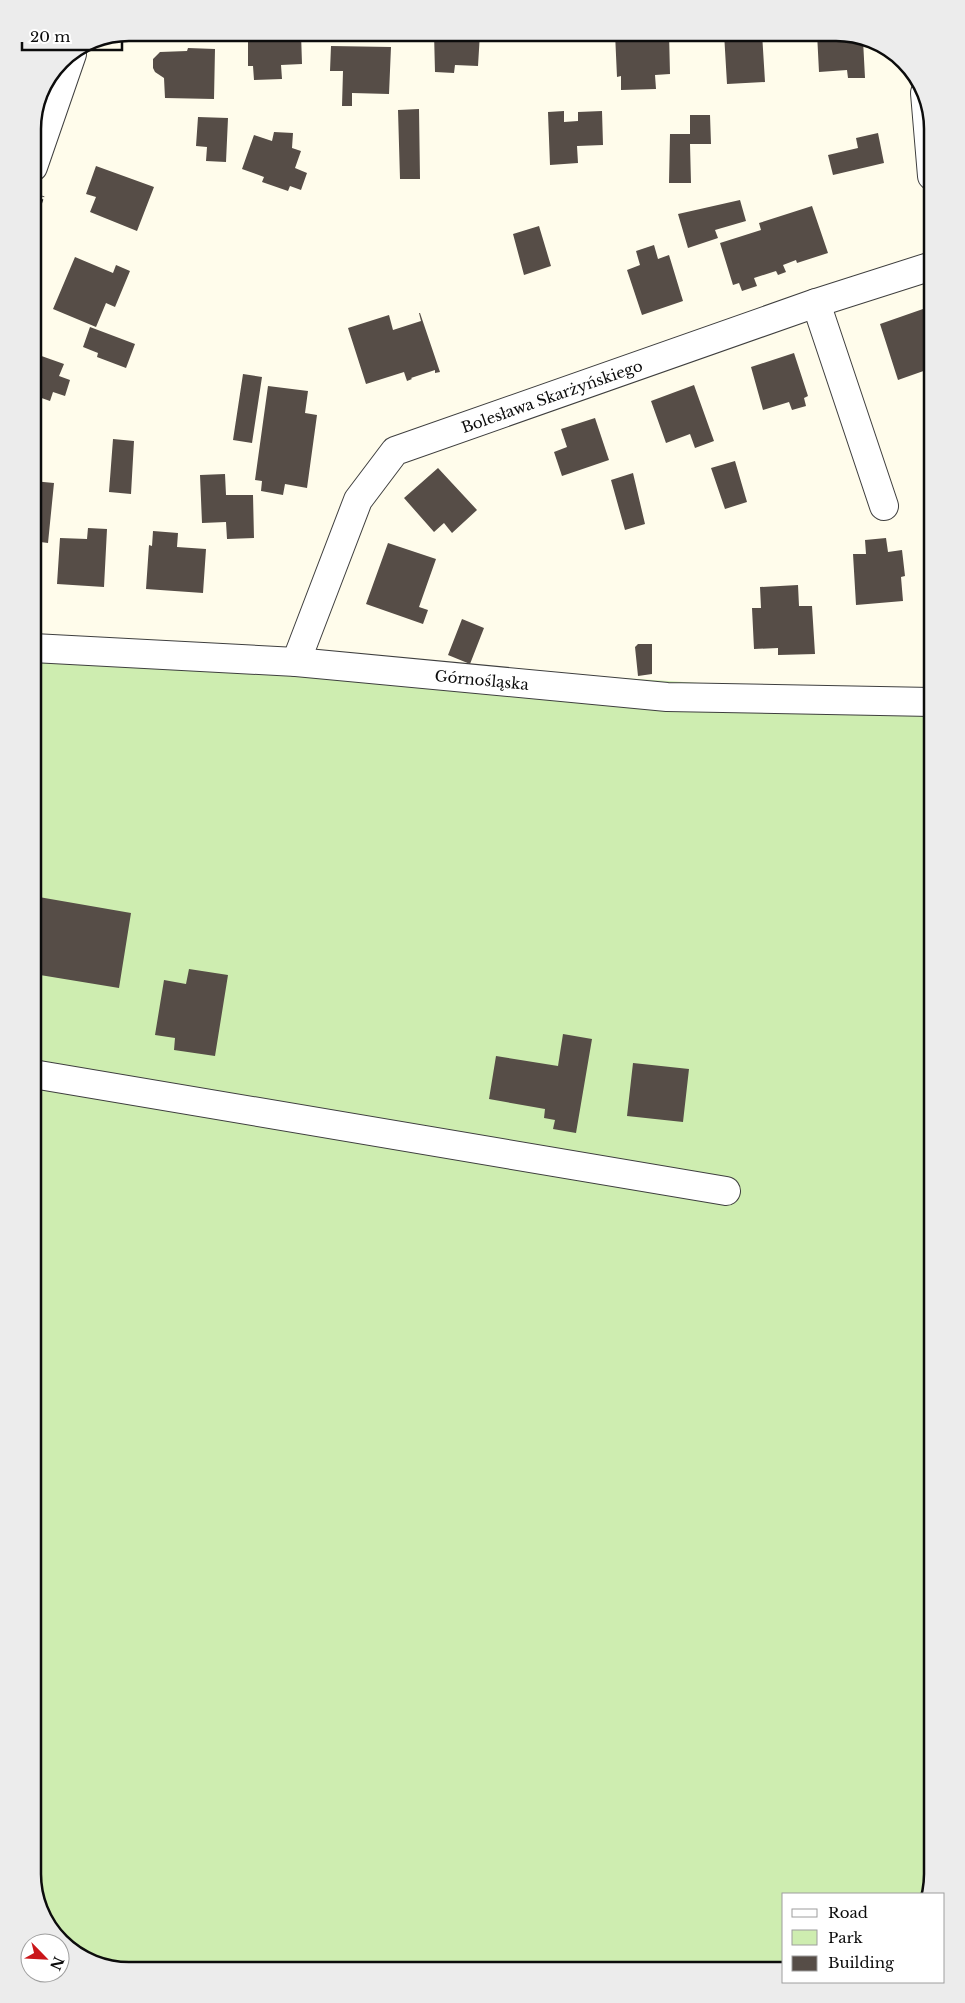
<svg xmlns="http://www.w3.org/2000/svg" width="965" height="2003" font-family="'Libre Baskerville',serif">
  <style>
    .green { fill: #ceedb0 }
    .building { fill: #564d47 }
    .lines { fill: none; stroke-linecap: round; stroke-linejoin: round }
    .minor-casing { stroke: #3f3f3f; stroke-width: 30 }
    .path { stroke: #2e2e2e; stroke-width: 3; stroke-dasharray: 5 2.5; stroke-linecap: butt }
    .minor { stroke: #fff; stroke-width: 28 }
    .labels { text-anchor: middle; dominant-baseline: central; stroke-width: 5; stroke-linejoin: round; paint-order: stroke }
    .street-label { font-size: 15px; fill: #0c0c0c; stroke: #fff }
    .rim { fill: none; stroke: #0c0c0c; stroke-width: 2.5 }
  </style>
  <rect width="100%" height="100%" fill="#fffceb"/>
  <path class="green" d="M33,655L320,658L865,694L932,687V1874L926,1894H784V1970H123L75,1954L40,1910L33,1873Z"/>
  <path class="building" d="M248,33H301L302,64L281,65L282,79L254,80L253,66H248Z
    M434,33H480L478,66L455,65L454,73L435,72Z
    M615,33H669L670,74L655,75L656,89L621,90V76L617,77Z
    M724,33H762L765,82L727,84Z
    M817,33H842L863,40L865,78H848L847,70L819,72Z
    M331,46L391,47L389,94L352,93V106H342L343,71H330Z
    M188,48L215,49L214,99L165,98L164,78L155,72L153,68V59L160,52L187,51Z
    M419,109L420,179H400L398,110Z
    M564,111V122L578,121V112L602,111L603,145L577,146L578,163L550,165L548,112Z
    M690,115H710L711,144H690L691,183H669L670,134H690Z
    M198,117L228,118L226,162L206,161L207,147L196,146Z
    M274,132L293,133L292,148L301,151L295,168L307,173L301,190L290,186L288,191L262,182L264,177L242,169L254,135L272,141Z
    M878,133L884,163L833,175L828,155L858,148L856,138Z
    M96,166L154,187L137,231L90,212L96,197L86,194Z
    M740,200L746,221L715,230L718,238L688,248L678,214Z
    M812,206L828,253L797,263L796,260L783,265L786,272L778,275L776,271L754,278L757,286L742,291L739,283L733,285L720,243L761,230L759,223Z
    M539,226L551,266L524,275L513,234Z
    M654,245L658,259L669,255L683,301L642,315L627,270L640,265L636,251Z
    M75,257L113,273L116,265L130,271L115,307L106,303L96,327L53,309Z
    M923,309L932,338V368L898,380L880,324Z
    M419,313H420L440,372L435,373V370L411,378L412,379L407,381L404,372L366,384L348,328L389,315L393,330L421,321Z
    M90,327L135,344L126,368L97,357L98,353L83,347Z
    M33,353L64,364L59,376L70,380L65,396L53,392L50,401L33,395Z
    M794,353L808,396L804,398L806,406L792,410L789,402L763,410L751,367Z
    M243,374L262,377L252,443L233,440Z
    M694,385L714,441L695,448L690,434L666,443L651,401Z
    M268,386L308,391L305,413L317,415L307,488L285,484L283,495L261,491L262,481L255,480Z
    M595,418L609,460L562,476L554,452L567,447L561,429Z
    M113,439L134,441L131,494L109,492Z
    M735,461L747,502L725,509L711,468Z
    M438,468L477,510L452,533L444,523L434,532L404,498Z
    M633,473L645,524L625,530L611,480Z
    M225,474L226,495H253L254,538L227,539L226,522L202,523L200,475Z
    M33,481L54,483L48,543L33,541Z
    M88,528L107,529L104,587L57,584L60,538L87,539Z
    M153,531L178,533L177,547L206,549L203,593L146,589L149,545L152,546Z
    M886,538L888,552L902,550L905,576L901,577L903,601L856,605L853,554H866L865,540Z
    M388,543L436,559L419,607L428,610L423,624L366,604Z
    M798,585L799,606H812L815,654L778,655V648L754,649L752,608H761L760,587Z
    M462,619L484,628L470,664L448,655Z
    M638,644H652V674L638,676L635,647Z
    M33,731L41,734L33,761Z
    M33,896L131,913L119,988L40,975L38,987L33,986Z
    M189,969L228,975L215,1056L174,1050L175,1038L155,1035L164,980L186,984Z
    M563,1034L592,1039L576,1133L553,1129L555,1120L544,1118L545,1109L489,1099L496,1056L558,1066Z
    M633,1063L689,1069L683,1122L627,1116Z"/>
  <g class="lines">
    <defs>
      <g id="minor">
        <path d="M925,93L932,176"/>
        <path d="M33,167L72,54"/>
        <path d="M816,303L884,506"/>
        <path id="s1" d="M33,648L296,662L667,697L932,702"/>
        <path id="s2" d="M296,662L358,500L395,451L816,303L932,266"/>
        <path d="M33,1074L726,1191"/>
      </g>
    </defs>
    <use href="#minor" class="minor-casing"/>
    <path class="path" d="M33,225L43,196"/>
    <use href="#minor" class="minor"/>
  </g>
  <g class="labels">
    <g class="street-label">
      <text stroke="none"><textPath href="#s2" startOffset="401">Bolesława Skarżyńskiego</textPath></text>
      <text stroke="none"><textPath href="#s1" startOffset="450">Górnośląska</textPath></text>
    </g>
  </g>
  <path d="M0 0H965V2003H0ZM129 41H836A88 88 0 0 1 924 129V1874A88 88 0 0 1 836 1962H129A88 88 0 0 1 41 1874V129A88 88 0 0 1 129 41Z" fill="#ececec" fill-rule="evenodd"/>
  <path class="rim" d="M129 41H836A88 88 0 0 1 924 129V1874A88 88 0 0 1 836 1962H129A88 88 0 0 1 41 1874V129A88 88 0 0 1 129 41Z"/>
  <rect x="782" y="1893" width="162" height="90" fill="#ffffff" stroke="#9e9e9e"/>
  <rect x="792" y="1909" width="25" height="8" fill="#ffffff" stroke="#9e9e9e"/>
  <text x="828" y="1918" font-size="15" fill="#0c0c0c">Road</text>
  <rect x="792" y="1930" width="25" height="15" fill="#ceedb0" stroke="#9e9e9e"/>
  <text x="828" y="1943" font-size="15" fill="#0c0c0c">Park</text>
  <rect x="792" y="1956" width="25" height="15" fill="#564d47" stroke="#9e9e9e"/>
  <text x="828" y="1968" font-size="15" fill="#0c0c0c">Building</text>
  <g transform="translate(45 1958) rotate(114)"><circle r="24" fill="#ffffff" stroke="#9e9e9e"/>
  <path d="M0-4L9 19L0 12L-9 19Z" fill="#ca161a"/>
  <text y="-8" font-size="14" font-weight="bold" text-anchor="middle" fill="#0c0c0c">N</text>
  </g>
  <path d="M22 42v8h100v-8" fill="none" stroke="#0c0c0c" stroke-width="2.5"/>
  <text x="30" y="42" font-size="15" fill="#0c0c0c" stroke="#ffffff" stroke-width="4" paint-order="stroke">20 m</text>
</svg>
